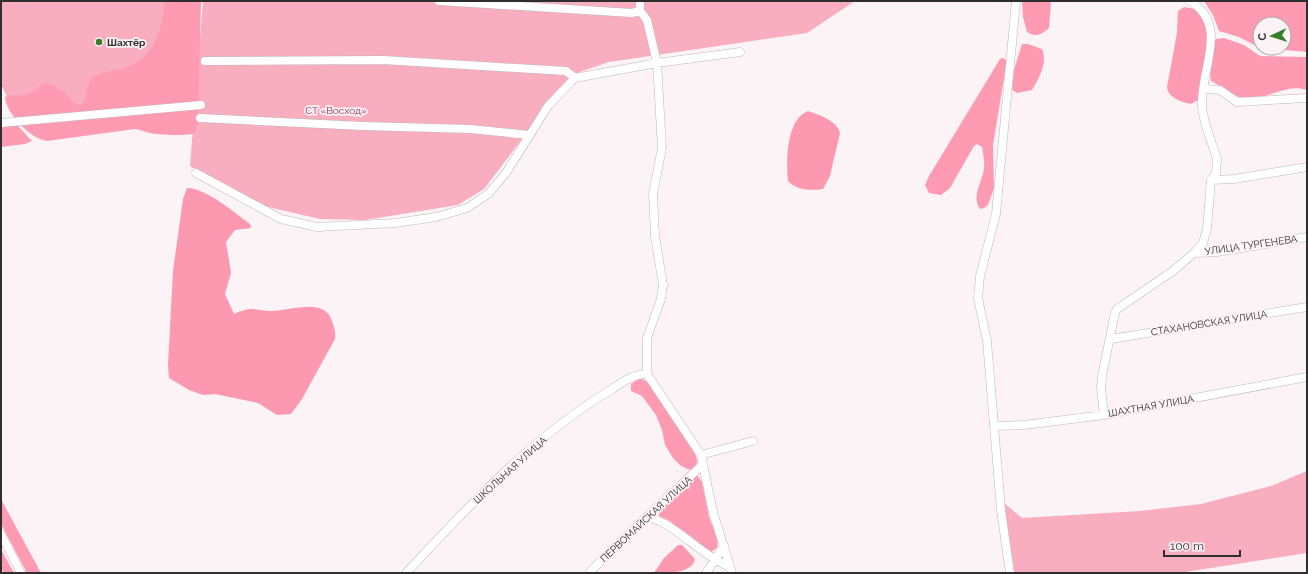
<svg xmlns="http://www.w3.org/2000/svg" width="1308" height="574" font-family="Raleway,sans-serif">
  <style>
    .green { fill: #f9aebf }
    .forest { fill: #fe9bb3; fill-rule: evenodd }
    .water { fill: #fc99b1 }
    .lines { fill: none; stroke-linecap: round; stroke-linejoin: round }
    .minor-casing { stroke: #bfb7b9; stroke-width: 9 }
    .minor { stroke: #fff; stroke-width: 8 }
    .poi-dot { fill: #338029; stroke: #fbf3f5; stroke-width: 1.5 }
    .labels { text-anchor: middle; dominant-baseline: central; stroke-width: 3.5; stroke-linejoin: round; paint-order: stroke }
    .poi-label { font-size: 10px; font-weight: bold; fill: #302d2e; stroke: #fbf3f5; text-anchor: start }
    .park-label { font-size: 10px; fill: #96254d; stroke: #fbf3f5 }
    .street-label { font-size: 10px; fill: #302d2e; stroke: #fbf3f5 }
  </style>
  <rect width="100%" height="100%" fill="#fbf3f5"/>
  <path class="green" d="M1,1H201L191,105L16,116L1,84Z
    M203,1H855L807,33L609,62L571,75L484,189L458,205L365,220L320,219L255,204L190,166Z
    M1307,471V553L1179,573H1012L1004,503L1022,518L1140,511L1201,504L1271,486Z"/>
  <path class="forest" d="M164,1H201L198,123L195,133C188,136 165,135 157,134C149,134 143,130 135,129L47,141C31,139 6,114 5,97C12,94 20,97 28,94C34,92 39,86 44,83C51,84 59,88 64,92C71,97 73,109 84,102C86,95 86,86 90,81C96,71 115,71 124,68C154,60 163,28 164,1Z
    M1022,1H1051L1049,28C1042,34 1036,38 1027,32L1023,17Z
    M1204,1H1307V52L1260,48L1239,37L1219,31L1213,15ZM1260,24H1284V48H1260Z
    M1184,7L1195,9L1204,21L1208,38L1201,90L1198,100L1191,104C1182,102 1168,98 1167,87L1177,33L1178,11Z
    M1224,38L1244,45L1260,56L1307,57V90C1288,83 1267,99 1248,99C1235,98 1222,86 1211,81L1210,73L1214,42L1216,39Z
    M1022,44H1028L1042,49C1048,62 1039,79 1032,90L1017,93L1012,90L1014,70Z
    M1003,58L1006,60V66L993,145L994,188L988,205L984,208L980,209C971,197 982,182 984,169C985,162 983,154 982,147L977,144L974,146L950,188L941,195L929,193L925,185L929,176L1000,59Z
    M17,125L32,141L25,144L1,147V126Z
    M638,379H642L648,382C659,399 696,443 697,461C697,466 695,468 690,470L681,466L673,458L665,445L662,430L656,415L642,396L631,391V384Z
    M696,476H698L702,482L709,517L718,540L717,548L711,552L702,550L670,521L659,516L660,509Z
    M1,499L2,501L41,573H27L1,524Z
    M1,549L14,573H4L1,568Z"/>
  <path class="water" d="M808,111C819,115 837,120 840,133L830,176L823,189C811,191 796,190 788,181C786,162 786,119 808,111Z
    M187,188C206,188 235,213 250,224L251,228L235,230L226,242L231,273L225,294L234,314C253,306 252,310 270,311C289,312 324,296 332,321C334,327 336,332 335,339L302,399L291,414L277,415L258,403L215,394L203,395L189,390L169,378L168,365L173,271L183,199Z
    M678,545H682L695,559C692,574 667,573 654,573L664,558Z"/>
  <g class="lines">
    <defs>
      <path id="minor" d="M439,1L632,13L640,11
        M640,1V11L647,20L657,63L662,148L653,194L655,236L663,285L661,299L647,338V374L701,455L713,512L732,573
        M205,61L383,60L566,71L575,78
        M1204,89L1220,90L1237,102L1307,98
        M200,118L363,126L470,129L529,135
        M1,123L201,105
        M196,173L281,219L317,227L396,223L436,217L467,208L488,194L506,173L548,106L575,78L657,63L740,52
        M1211,180L1234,179L1307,167
        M1194,253L1217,252L1307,237
        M1111,339L1307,307
        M1104,415L1101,387L1102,376L1115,313L1117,309L1173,271L1194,253L1203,243L1207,229L1211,180L1216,173L1217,159C1212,142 1203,123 1202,106C1200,70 1230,25 1190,1
        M994,426L1024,425L1104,415L1307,377
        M701,455L753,441
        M649,517C680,527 700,555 730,567
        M1,534L21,573
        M406,573C468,507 531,438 609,391C621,383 633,374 647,374
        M589,573C625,535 665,501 703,464
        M706,573L724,546
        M1010,573L1001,510L987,341L978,298L980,276L996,214L1016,1"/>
    </defs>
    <use href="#minor" class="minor-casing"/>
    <use href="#minor" class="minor"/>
  </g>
  <circle class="poi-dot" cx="99" cy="42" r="4"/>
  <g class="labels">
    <g class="poi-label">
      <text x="107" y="42">Шахтёр</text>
    </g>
    <g class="park-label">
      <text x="336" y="110">СТ «Восход»</text>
    </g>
    <g class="street-label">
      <text transform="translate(1251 245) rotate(-8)">УЛИЦА ТУРГЕНЕВА</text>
      <text transform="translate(1209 323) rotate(-9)">СТАХАНОВСКАЯ УЛИЦА</text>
      <text transform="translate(1151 406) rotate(-10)">ШАХТНАЯ УЛИЦА</text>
      <text transform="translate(510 470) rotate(-42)">ШКОЛЬНАЯ УЛИЦА</text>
      <text transform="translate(646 519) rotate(-43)">ПЕРВОМАЙСКАЯ УЛИЦА</text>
    </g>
  </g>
  <rect width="1308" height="574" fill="none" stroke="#302d2e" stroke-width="4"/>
  <g transform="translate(1272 36) rotate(266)"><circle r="19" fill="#fbf3f5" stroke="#aaa4a5"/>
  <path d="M0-3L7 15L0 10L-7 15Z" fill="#338029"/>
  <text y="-6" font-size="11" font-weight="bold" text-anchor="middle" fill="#302d2e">С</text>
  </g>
  <path d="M1164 550v6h76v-6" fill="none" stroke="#302d2e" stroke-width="2"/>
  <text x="1170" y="550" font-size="12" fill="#302d2e" stroke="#fbf3f5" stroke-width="3" paint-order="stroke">100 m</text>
</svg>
